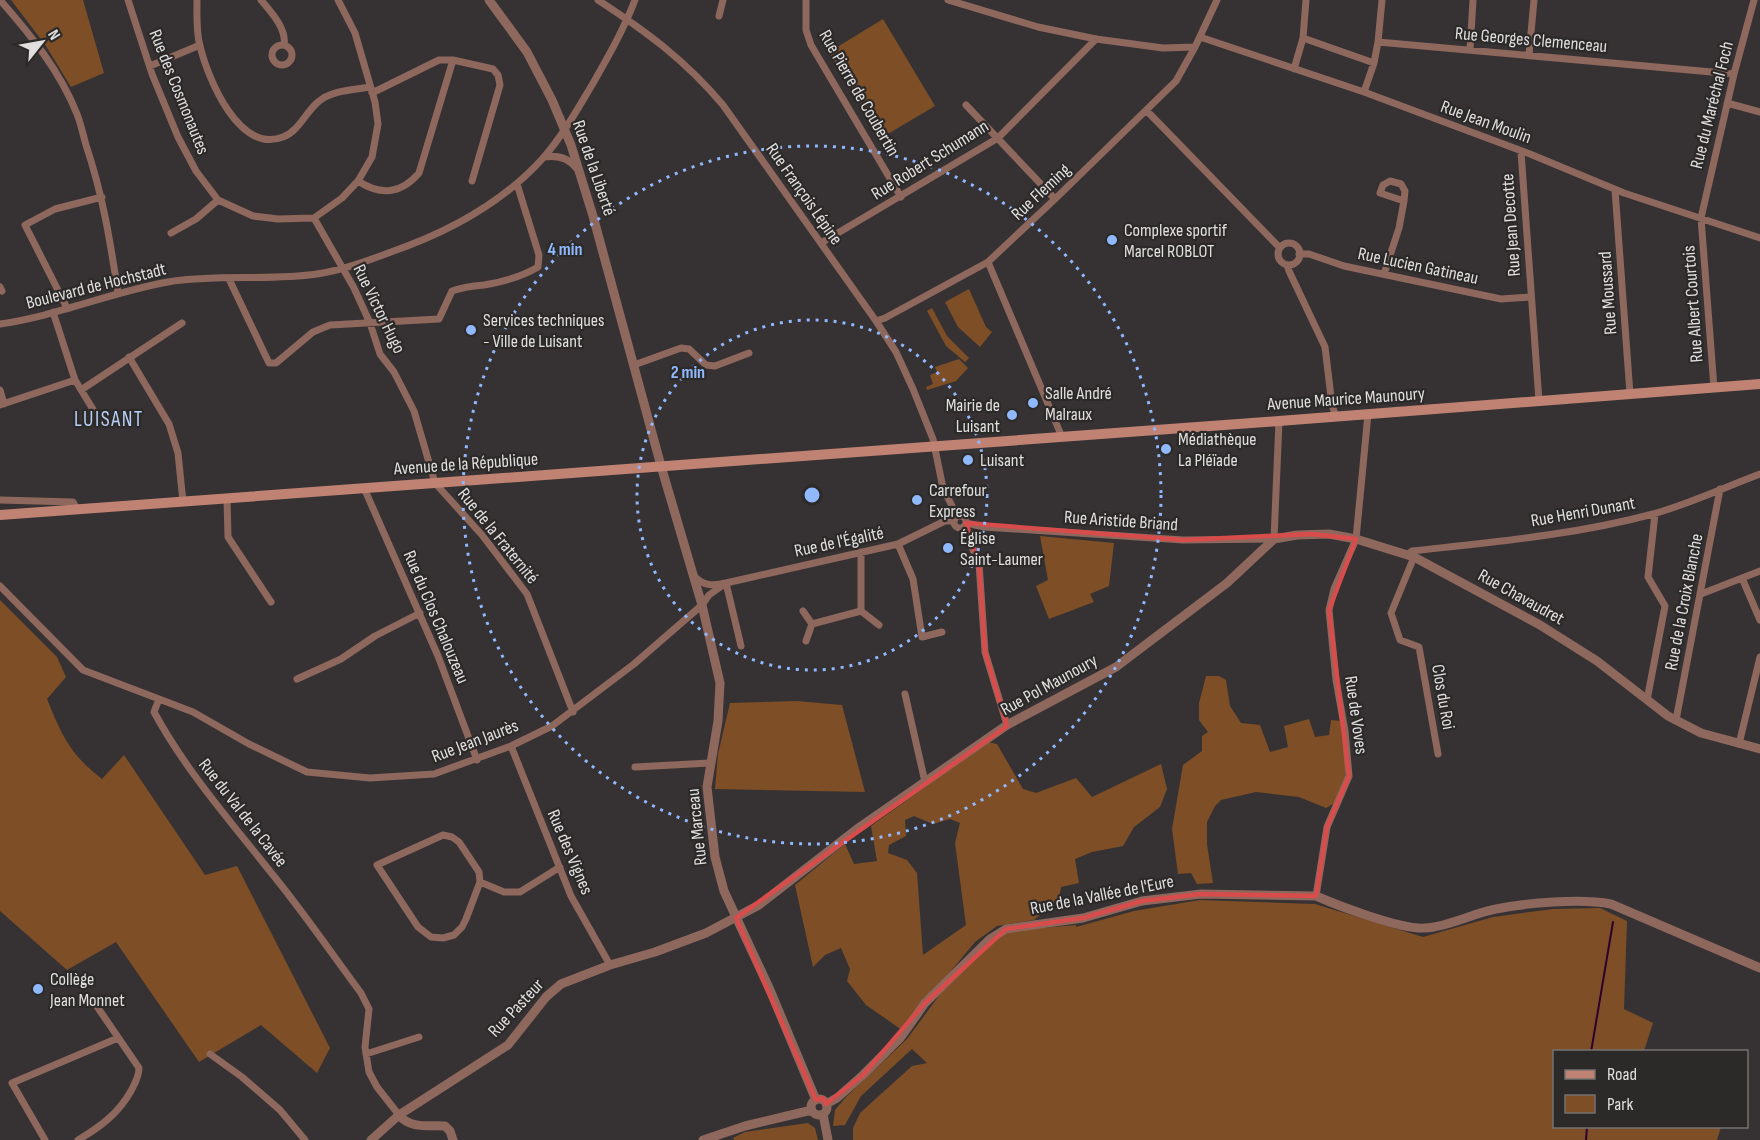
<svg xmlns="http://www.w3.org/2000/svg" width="1760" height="1140" font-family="'Sofia Sans Condensed',sans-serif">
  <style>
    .green { fill: #7e4e26; fill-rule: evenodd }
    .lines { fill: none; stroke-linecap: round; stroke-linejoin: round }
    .stream { stroke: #2d012e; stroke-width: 2 }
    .minor { stroke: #8e675d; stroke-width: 7 }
    .tertiary { stroke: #8e675d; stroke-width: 9 }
    .secondary { stroke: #c08373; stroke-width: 10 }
    .marked { fill: none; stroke: #d84c4c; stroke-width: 4.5; stroke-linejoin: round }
    .ring { fill: none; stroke: #90b8fd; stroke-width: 3; stroke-dasharray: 3 6 }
    .poi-dot { fill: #90b8fd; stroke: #2c2929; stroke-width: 2 }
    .labels { text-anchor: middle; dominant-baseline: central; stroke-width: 4.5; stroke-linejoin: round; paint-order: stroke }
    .street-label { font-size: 18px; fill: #e0dede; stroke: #2c2929 }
    .poi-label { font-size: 18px; fill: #e0dede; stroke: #2c2929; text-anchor: start }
    .quarter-label { font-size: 21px; letter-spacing: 1.5px; fill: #b8d0f6; stroke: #2c2929 }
    .centre { fill: #90b8fd; stroke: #2c2929; stroke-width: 3 }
    .ring-label { font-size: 18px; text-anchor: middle; font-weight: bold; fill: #90b8fd; stroke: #2c2929; stroke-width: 4.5; stroke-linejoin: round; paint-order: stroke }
  </style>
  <rect width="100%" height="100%" fill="#363233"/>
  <path class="green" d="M11,0H83L104,73L71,87L46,46Z
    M883,19L935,106L881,138L829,52Z
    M969,289L986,327L992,332L980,347L958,327L945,302Z
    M932,308L947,336L969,358L965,362L946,346L927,311Z
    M959,359L968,368L956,381L927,390L926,387L933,384L930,375L937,372L935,367Z
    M1040,536L1114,543L1109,586L1090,594L1094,602L1049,619L1036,586L1048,580Z
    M0,600L57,657L66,677L47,699C62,736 70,754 102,779L124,755L205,875L237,866L330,1048L317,1073L261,1025L199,1062L116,942L67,970L0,911Z
    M1206,676H1219L1226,680L1230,706L1241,723L1260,725L1270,752L1288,747L1284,726L1309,719L1315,737L1329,735L1331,720L1341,721L1346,765L1345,779L1335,803L1326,808L1299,797L1256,792L1221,800L1215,806L1207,822V844L1213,883L1197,884L1191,873L1178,874L1172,829L1183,765L1202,751V736L1208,732L1199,720V703Z
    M797,701L842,705L865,792L715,789L718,754L730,703Z
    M988,742L997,744L1023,789L1036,793L1076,778L1092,797L1161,764L1167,789L1160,807L1134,827L1123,846L1092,852L1075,859L1079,883L1061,887L1059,899L1034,920L997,926L975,942L902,1030L866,1005L847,981L850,969L841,948L825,955L813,967L795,885L845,844L854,864L877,861L871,826ZM914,816L933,824L950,819L960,823L955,843L966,925L923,955L917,873L907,860L888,853L889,845L906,836L905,820Z
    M1200,900L1315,904L1423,937L1493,917L1553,909L1600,908L1627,921L1624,1009L1653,1023L1644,1051L1554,1052V1126L1721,1127L1717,1140H853V1128L860,1113L912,1066L927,1063L912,1049L861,1096L845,1125L833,1126L835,1110L847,1096L907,1039L944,989L984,949L1009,931L1076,925V927L1134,911Z
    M808,1123L815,1128L818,1140H734L733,1138L745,1132Z"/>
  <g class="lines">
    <path class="stream" d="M1591,1052L1613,922
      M1586,1140L1587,1126"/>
    <path class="minor" d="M0,0C30,34 60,71 77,114C81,124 83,135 86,145C103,196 110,240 118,293
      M128,0L152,74L178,137L196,171L218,200L253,216L278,219L314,218L342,198L358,181L372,157L378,124L375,102L355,33L338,0
      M197,0C197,14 196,32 200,46C208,79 239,154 283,137C299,131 305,113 318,102C331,90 353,90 370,87
      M261,0C271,12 287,29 284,45
      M598,0C647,32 685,60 723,105L876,321L896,352L913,389L933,439L943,488L957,516
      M806,0V30L811,45L901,197
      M948,0L1038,27L1096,39L1163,48L1195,47
      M719,16L723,0
      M1200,37L1364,92L1530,154L1624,193L1760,238
      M1303,38L1374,63
      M1378,42L1382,0
      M272 55a10 10 0 1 1 20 0a10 10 0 1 1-20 0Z
      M1470,50L1473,0
      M1529,55L1534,0
      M150,66L200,45
      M1294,69L1303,38L1306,0
      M1364,92L1374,63L1378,42L1734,74
      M372,93L439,60H453L493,69L498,75L500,85L472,181
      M1727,103L1760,112
      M966,105L1055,199
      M1147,111L1280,248
      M1521,152L1539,401
      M544,157C557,155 568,157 576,168
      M358,181C381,196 401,194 419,173L453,60
      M1615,190L1630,394
      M314,218L354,288L370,323L380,354L394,372L414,411L435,483L482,535L527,594L573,712
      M171,233L196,219L218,200
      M821,243L998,138L1096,39
      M1278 254a11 11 0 1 1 22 0a11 11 0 1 1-22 0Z
      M1299,254H1309L1344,266L1501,299L1531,297
      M988,262L1062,437
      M1287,265L1289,271L1325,347L1332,405L1336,417
      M1384,274L1399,228L1404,201L1380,193L1383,185L1390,181L1401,184L1405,191L1404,201
      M229,279L269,363H276L313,332L330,325L439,319L452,291C463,287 473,286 484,285C502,282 523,276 538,267L539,255L517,184
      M0,287L2,291
      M67,308L25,225L55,209L102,197
      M53,312L75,380L94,411
      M876,321L885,318L988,262L1055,199L1176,81L1195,47L1217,0
      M0,324C57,316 111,292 168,282C217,274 268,281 317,274C343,270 367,261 391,252C449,232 503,203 544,157C563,135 577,110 592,85C608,57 623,31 635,0
      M129,357L169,424L178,453L183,502
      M634,365L681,348L689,349L706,365L715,366L749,353
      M1714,388L1701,218L1734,74L1754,0
      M0,390L4,404
      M81,390L182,323
      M0,405L75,380
      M364,488L438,656L477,760
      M227,498L228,537L271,602
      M0,500L73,502L77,509
      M954 522a6 6 0 1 1 12 0a6 6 0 1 1-12 0Z
      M966,523L984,527L1183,540L1274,539L1279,421
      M963,527L979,563L985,652L1007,725
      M898,544L913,579L922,637L942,632
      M1407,555L1412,551C1493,542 1575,535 1653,514C1689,504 1725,487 1760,474
      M1414,557L1391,613L1400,640L1419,647L1438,754
      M695,577C704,586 713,586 726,583L741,646
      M1742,578L1760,620
      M0,586L83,670L159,699L154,712C186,771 231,822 273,875C304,913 332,954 361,993L369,1009L365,1047L369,1072L377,1087L399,1115
      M1701,594L1760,571
      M803,611L812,624L861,611V552
      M861,611L879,625
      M806,641L812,624
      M297,679L341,659L375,636L420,613
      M905,694L925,782
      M159,699L193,712L249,744L307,772L370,778L434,774L511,746L552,726L634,664L702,605L709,595L726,583L898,544L945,521H954
      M1647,700L1665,606L1648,577L1655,514
      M1676,720L1720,489
      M1739,744L1760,657
      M511,746L571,896L610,965
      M635,767L710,763
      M443,835L452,837L459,842L479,872L480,882L466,919L462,927L454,935L443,938L431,937L418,927L377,865Z
      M480,882L504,892H520L560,867
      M1316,896L1327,827L1349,776L1345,731L1336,680L1329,610L1334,589L1356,539L1368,414
      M210,1054L242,1077L280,1110L305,1140
      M366,1054L419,1037
      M45,1140L12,1083L118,1038
      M78,1140C100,1127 118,1114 131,1091C135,1083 139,1077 139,1068L96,1005V1001"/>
    <path class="tertiary" d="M489,0L527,52L552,100L571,145L593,216L661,466L702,605L720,683L718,721L707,787L715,857L724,891L770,990L816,1100
      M811 1107a8 8 0 1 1 16 0a8 8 0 1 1-16 0Z
      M826,1104L837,1098L863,1075L901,1037L925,1003L990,939L1006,929L1083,918L1142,901L1201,894L1316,896C1339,906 1402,930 1425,928C1448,927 1473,913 1496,909C1526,903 1581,898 1611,904L1760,968
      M823,1114L828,1140
      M399,1115C410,1129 429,1125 445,1126L450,1131L453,1140
      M371,1140L399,1115L508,1045L546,997L561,984L610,965L655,952L706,933L759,905L857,829L1007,725L1116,667L1227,583L1274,539L1297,535L1329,534L1356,539L1414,557L1540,625L1597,661L1668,716L1701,733L1760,749
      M703,1140L745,1126L812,1110"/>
    <path class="secondary" d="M0,515L1279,421L1760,384"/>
  </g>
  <path class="marked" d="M966,523L1183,540L1312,534L1356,539L1329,610L1349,776L1327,827L1316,896L1201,894L1142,901L1083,918L1006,929L925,1003L863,1075L826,1104L823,1098L816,1100L736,918L1007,726L985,652L979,563Z"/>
  <g class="ring">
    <circle cx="812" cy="495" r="175"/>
    <circle cx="812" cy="495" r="349"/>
  </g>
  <g class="poi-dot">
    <circle cx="1112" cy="240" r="6"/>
    <circle cx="471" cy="330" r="6"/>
    <circle cx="1033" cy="403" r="6"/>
    <circle cx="1012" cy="415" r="6"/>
    <circle cx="1166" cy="449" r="6"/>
    <circle cx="968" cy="460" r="6"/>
    <circle cx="917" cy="500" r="6"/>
    <circle cx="948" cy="548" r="6"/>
    <circle cx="38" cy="989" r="6"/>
  </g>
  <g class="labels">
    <g class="street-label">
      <text transform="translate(1531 40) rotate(5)">Rue Georges Clemenceau</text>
      <text transform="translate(179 92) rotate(68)">Rue des Cosmonautes</text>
      <text transform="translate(859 93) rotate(60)">Rue Pierre de Coubertin</text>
      <text transform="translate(1712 105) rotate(-76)">Rue du Maréchal Foch</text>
      <text transform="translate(1486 122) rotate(20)">Rue Jean Moulin</text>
      <text transform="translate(930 160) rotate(-32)">Rue Robert Schumann</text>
      <text transform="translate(594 168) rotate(71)">Rue de la Liberté</text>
      <text transform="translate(1041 192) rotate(-43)">Rue Fleming</text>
      <text transform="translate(804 194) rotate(55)">Rue François Lépine</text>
      <text transform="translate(1511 225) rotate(-94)">Rue Jean Decotte</text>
      <text transform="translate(1418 266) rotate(12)">Rue Lucien Gatineau</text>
      <text transform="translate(96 286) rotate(-14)">Boulevard de Hochstadt</text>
      <text transform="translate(1608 293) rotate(-94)">Rue Moussard</text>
      <text transform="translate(1693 304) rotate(-94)">Rue Albert Courtois</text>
      <text transform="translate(379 309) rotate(64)">Rue Victor Hugo</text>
      <text transform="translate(1346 399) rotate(-4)">Avenue Maurice Maunoury</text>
      <text transform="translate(466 464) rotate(-4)">Avenue de la République</text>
      <text transform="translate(1583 512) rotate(-10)">Rue Henri Dunant</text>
      <text transform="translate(1121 521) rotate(4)">Rue Aristide Briand</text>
      <text transform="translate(498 536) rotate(51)">Rue de la Fraternité</text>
      <text transform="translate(839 542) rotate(-12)">Rue de l'Égalité</text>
      <text transform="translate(1521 597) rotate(29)">Rue Chavaudret</text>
      <text transform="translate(1684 602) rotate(-79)">Rue de la Croix Blanche</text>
      <text transform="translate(436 617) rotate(67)">Rue du Clos Chalouzeau</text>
      <text transform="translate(1049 685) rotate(-29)">Rue Pol Maunoury</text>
      <text transform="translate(1443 697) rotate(80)">Clos du Roi</text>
      <text transform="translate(1356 715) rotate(82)">Rue de Voves</text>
      <text transform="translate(475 741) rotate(-21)">Rue Jean Jaurès</text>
      <text transform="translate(243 813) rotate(52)">Rue du Val de la Cavée</text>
      <text transform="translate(697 827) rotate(-96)">Rue Marceau</text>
      <text transform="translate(570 852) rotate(67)">Rue des Vignes</text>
      <text transform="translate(1102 895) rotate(-11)">Rue de la Vallée de l'Eure</text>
      <text transform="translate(516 1008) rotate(-47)">Rue Pasteur</text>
    </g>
    <g class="poi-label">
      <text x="1124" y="230">Complexe sportif<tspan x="1124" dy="21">Marcel ROBLOT</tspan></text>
      <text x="483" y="320">Services techniques<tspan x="483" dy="21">- Ville de Luisant</tspan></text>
      <text x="1045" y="393">Salle André<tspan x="1045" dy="21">Malraux</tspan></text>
      <text x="1000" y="405" text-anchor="end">Mairie de<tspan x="1000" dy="21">Luisant</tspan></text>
      <text x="1178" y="439">Médiathèque<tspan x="1178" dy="21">La Pléïade</tspan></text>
      <text x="980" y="460">Luisant</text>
      <text x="929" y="490">Carrefour<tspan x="929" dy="21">Express</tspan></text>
      <text x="960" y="538">Église<tspan x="960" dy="21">Saint-Laumer</tspan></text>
      <text x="50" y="979">Collège<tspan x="50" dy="21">Jean Monnet</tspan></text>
    </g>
    <g class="quarter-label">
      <text x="109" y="419">LUISANT</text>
    </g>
  </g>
  <circle cx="812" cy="495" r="9" class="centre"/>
  <g class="ring-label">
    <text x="565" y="255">4 min</text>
    <text x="688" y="378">2 min</text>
  </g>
  <rect x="1553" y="1050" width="195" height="78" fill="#2c2929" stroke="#747171" stroke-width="1.5"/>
  <rect x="1565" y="1070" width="30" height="9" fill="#c08373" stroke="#747171" stroke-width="1.5"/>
  <text x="1607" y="1080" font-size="18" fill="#e0dede">Road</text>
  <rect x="1565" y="1095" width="30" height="18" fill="#7e4e26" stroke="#747171" stroke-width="1.5"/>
  <text x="1607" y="1110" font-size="18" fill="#e0dede">Park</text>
  <g transform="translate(42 42) rotate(59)" stroke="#2c2929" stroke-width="4.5" paint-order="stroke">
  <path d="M0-4.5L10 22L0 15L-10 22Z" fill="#e0dede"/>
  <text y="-9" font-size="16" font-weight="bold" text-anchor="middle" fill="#e0dede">N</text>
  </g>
</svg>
